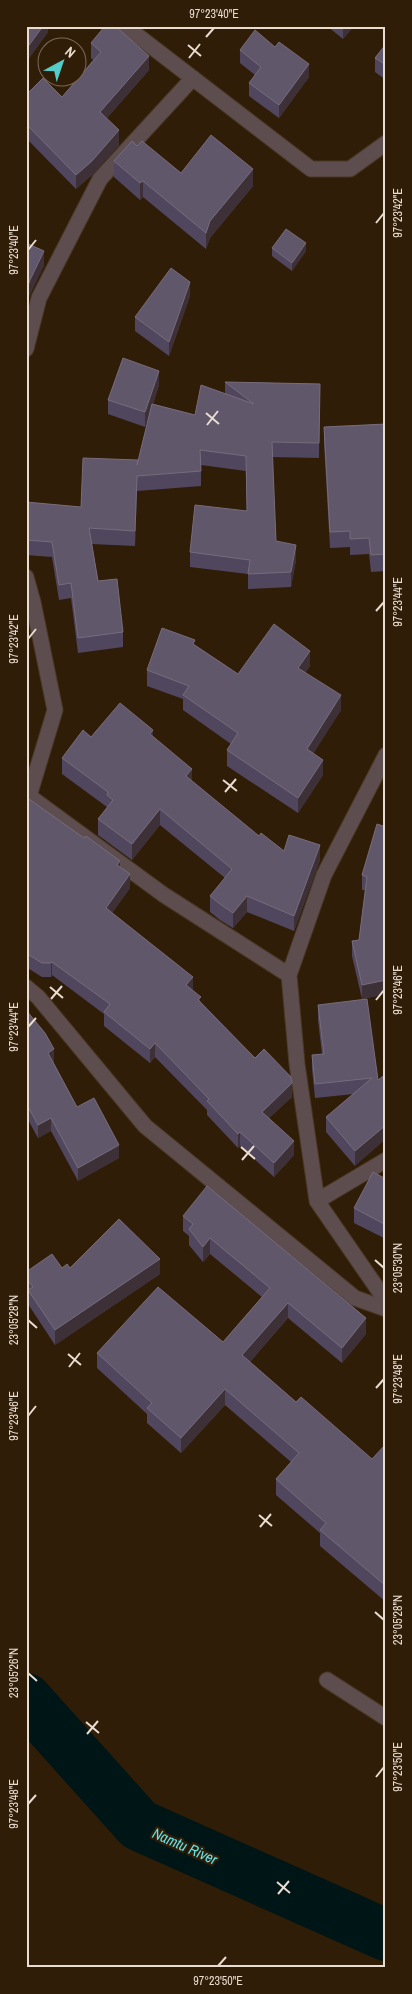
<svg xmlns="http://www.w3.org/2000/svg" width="412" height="1994" font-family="'Archivo Narrow',sans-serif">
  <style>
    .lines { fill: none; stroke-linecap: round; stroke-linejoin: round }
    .river { stroke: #001516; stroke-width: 52 }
    .minor-casing { stroke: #4a3824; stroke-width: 17 }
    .tertiary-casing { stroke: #4a3824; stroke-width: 17 }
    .minor { stroke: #5d4d4e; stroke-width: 15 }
    .tertiary { stroke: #5d4d4e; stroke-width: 15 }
    .wall { fill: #50475f }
    .shaded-wall { fill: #3d3037 }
    .building { fill: #61576b; stroke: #766c7b }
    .ticks { fill: none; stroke: #e9dcd0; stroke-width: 2 }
    .labels { text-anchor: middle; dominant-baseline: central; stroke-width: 4.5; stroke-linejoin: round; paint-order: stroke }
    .water-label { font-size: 15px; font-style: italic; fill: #62e4ea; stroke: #301d08 }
    .neatline { fill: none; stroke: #e9dcd0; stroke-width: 2 }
    .ticks-label { font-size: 12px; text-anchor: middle; fill: #e9dcd0 }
  </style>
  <rect width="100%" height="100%" fill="#301d08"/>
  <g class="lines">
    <path class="river" d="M26,1699L139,1825L386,1935"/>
    <defs>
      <path id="minor" d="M125,26L311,169H350L386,143
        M26,349L39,298L100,179L193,78
        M26,577L33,602L55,710L29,796L164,895L289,975L324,875L386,755
        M289,975L297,1064L317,1201L386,1301
        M317,1201L386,1160
        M327,1680L386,1718"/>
      <path id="tertiary" d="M26,987L38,997L145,1126L355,1298L386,1309"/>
    </defs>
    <use href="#minor" class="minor-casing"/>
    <use href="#tertiary" class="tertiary-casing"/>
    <use href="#minor" class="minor"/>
    <use href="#tertiary" class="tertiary"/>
  </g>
  <path class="wall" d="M26,26H48V32L27,61L26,60Z
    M327,26H354L343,39Z
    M91,43L149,70L107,118L119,145L92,175L76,189L26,138V95L62,97L93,60L91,58Z
    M386,44V80L375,72V58Z
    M240,50L309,77L279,118L249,96V83L255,75L240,63Z
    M137,146L181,173L253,186L210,238L206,249L143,197L140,200L114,177V161Z
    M272,248L306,251L292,271L272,256Z
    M190,296L169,356L135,331V317Z
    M225,382L320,384L319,458L272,457L276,541L296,560L291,587L248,589V574L190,567V552L247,511L246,471L201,465V486L137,491L135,546L92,544L98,581L123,632V647L78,653L71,598L59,600L52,557L26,555V502L81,507L138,465L151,410L145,427L108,414V400L159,385L153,404L195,415L225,393Z
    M386,424V571L371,572L369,554L350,555V547L330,548L324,443V427Z
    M195,645L238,674L310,666L305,673L341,710L313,753L323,775L298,813L227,766V750L231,744L183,710V699L147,686V670Z
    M91,737H153L192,781L259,836L284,851L320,860L294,931L247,912L233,928L220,920L210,912V896L225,878L160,825L132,860L98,835V819L107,808V807L62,774V758Z
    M26,797L120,867L130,888L112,913L193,991L201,1002L292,1097L269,1118L294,1155L274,1177L240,1146L238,1148L207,1115V1110L155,1057L150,1063L104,1026V1014L52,975L51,977H42L26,967Z
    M386,827V994L362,999L352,956V941L359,940L365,890H362V875Z
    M318,1005L378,1080L355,1166L326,1132V1117L354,1094L315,1098L312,1069V1055L322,1054L318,1020Z
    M26,1010L77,1107L119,1158L78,1181L51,1131L38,1138L26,1116Z
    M386,1179V1239L354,1223V1208Z
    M183,1216L366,1334L342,1363L288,1318L250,1362L296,1402L372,1459L386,1444V1602L320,1546V1533L276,1495V1479L291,1462L225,1405L181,1453L147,1423V1414L97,1368V1353L223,1342L262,1297L210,1254L203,1262L189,1245V1236L183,1231Z
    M62,1268H70L160,1274L55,1345L28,1304V1295L26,1292V1272Z"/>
  <path class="shaded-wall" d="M43,26H48V32L27,61V48Z
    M343,26H354L343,39Z
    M149,56V70L100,126V112Z
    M309,64V77L279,118V105Z
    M119,130V145L92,175L76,189V175Z
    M253,169V186L210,238L206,249V233L210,221Z
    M143,181V197L140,200V183Z
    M306,243V251L292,271V263Z
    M44,251V266L30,295L26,307V292L30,280Z
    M190,282V296L169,356V342Z
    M159,371V385L145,427V412Z
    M137,476V491L135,546V531Z
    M296,545V560L291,587V572Z
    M310,651V666L298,683V668Z
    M341,695V710L307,764V749Z
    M153,730V746L150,734Z
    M323,760V775L298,813V798Z
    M192,769V784L186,776Z
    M160,809V825L132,860V844Z
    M320,845V860L294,931V916Z
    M120,861V875L117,865Z
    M130,874V888L106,922V908Z
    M247,896V912L233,928V913Z
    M52,962V975L51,977V963Z
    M193,977V991L186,985Z
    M386,980V994L362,999V985Z
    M155,1043V1057L150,1063V1049Z
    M54,1049V1063L48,1066V1053Z
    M292,1083V1097L262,1125V1112Z
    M51,1118V1131L38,1138V1125Z
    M386,1125V1139L355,1166V1151Z
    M240,1132V1146L238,1148V1134Z
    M294,1141V1155L274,1177V1163Z
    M119,1145V1158L78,1181V1168Z
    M210,1238V1254L203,1262V1247Z
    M160,1259V1274L55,1345V1330Z
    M288,1303V1318L242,1371V1355Z
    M366,1318V1334L342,1363V1348Z
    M225,1389V1405L181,1453V1438Z"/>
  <path class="building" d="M26,26H43L27,48H26Z
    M105,26H115L149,56L100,112L119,130L92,161L76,175L26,124V95L43,78L62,97L101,52L91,43Z
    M255,30L275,47L279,42L309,64L279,105L249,83L261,67L240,50Z
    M386,44V65L375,58Z
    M211,135L253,169L210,221L206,233L143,181L140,183L114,161L132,141L137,146L142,141L181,173Z
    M286,229L306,243L292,263L272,248Z
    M26,243L44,251L30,280L26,292Z
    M171,268L190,282L169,342L135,317Z
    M123,358L159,371L145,412L108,400Z
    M225,382L320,384L319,443L272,442L276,541L296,545L291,572L248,574L250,560L190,552L195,505L247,511L246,456L200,450L201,471L137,476L135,531L89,528L98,581L117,579L123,632L78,638L71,583L59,585L52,542L26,540V502L81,507L83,458L138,460L137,465L152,404L195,415L201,385L254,404Z
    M386,424V554L371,555L369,538L350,539V531L330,532L324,427Z
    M274,624L310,651L298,668L341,695L307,749L323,760L298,798L227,750L238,733L183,695L189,686L147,670L162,628L195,640L193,644L238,674Z
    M120,703L153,730L150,734L192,769L186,776L259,836L261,833L284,851L289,835L320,845L294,916L247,896L233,913L220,904L210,896L232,869L160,809L132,844L98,819L113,800L107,795L108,792L62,758L83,730L91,737Z
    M26,797L84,838L86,836L120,861L117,865L130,874L106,908L193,977L186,985L201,997L198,1000L255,1058L264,1049L291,1077L292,1083L262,1112L294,1141L274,1163L240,1132L238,1134L207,1101L209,1099L155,1043L150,1049L104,1012L110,1004L52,962L51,963H42L26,953Z
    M377,824L386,827V980L362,985L352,941L359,940L367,877L362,875Z
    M367,999L378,1080L386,1074V1125L355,1151L326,1117L372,1078L315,1084L312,1055L324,1054L318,1005Z
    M26,1010L45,1033L54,1049L48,1053L77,1107L94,1098L119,1145L78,1168L51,1118L38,1125L26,1103Z
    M373,1172L386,1179V1225L354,1208Z
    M207,1186L366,1318L342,1348L288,1303L242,1355L296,1402L301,1397L372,1459L386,1444V1586L320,1530L326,1523L276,1479L299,1453L225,1389L181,1438L147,1408L152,1403L97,1353L158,1287L223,1342L270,1288L210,1238L203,1247L189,1229L193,1224L183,1216Z
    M119,1219L160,1259L55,1330L28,1290L33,1287L26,1278V1272L52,1254L62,1268L67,1264L70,1268Z"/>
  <path class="ticks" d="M206,37L214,28M188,45L201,56M189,58L200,44M376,223L384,213M28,250L36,240M206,413L219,424M207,425L218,411M376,611L384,602M28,639L36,629M223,780L237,791M225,792L236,779M50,987L63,998M51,999L62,986M376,1000L384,990M28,1027L36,1018M241,1147L255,1159M242,1160L254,1146M375,1260L384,1268M28,1320L37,1328M68,1354L81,1365M69,1367L80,1353M376,1388L384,1379M28,1416L36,1406M259,1515L272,1526M260,1527L271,1514M375,1612L384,1620M28,1673L37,1681M86,1722L99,1733M87,1734L98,1721M376,1777L384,1767M28,1804L36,1795M277,1882L290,1893M278,1894L289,1881M218,1966L226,1957"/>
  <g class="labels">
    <g class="water-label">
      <text transform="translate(185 1846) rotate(24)">Namtu River</text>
    </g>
  </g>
  <rect width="412" height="1994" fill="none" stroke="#301d08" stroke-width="55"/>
  <g transform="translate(62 62) rotate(40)"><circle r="24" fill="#301d08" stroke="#7a6958"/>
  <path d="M0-4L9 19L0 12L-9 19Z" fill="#54cdc8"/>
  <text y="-8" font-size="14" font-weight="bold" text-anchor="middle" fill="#e9dcd0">N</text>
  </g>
  <rect x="28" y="28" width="356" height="1938" class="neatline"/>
  <g class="ticks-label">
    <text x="214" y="18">97°23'40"E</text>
    <text transform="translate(398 213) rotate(-90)" y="4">97°23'42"E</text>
    <text transform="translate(14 250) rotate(-90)" y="4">97°23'40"E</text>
    <text transform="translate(398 602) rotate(-90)" y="4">97°23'44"E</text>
    <text transform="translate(14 639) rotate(-90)" y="4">97°23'42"E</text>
    <text transform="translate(398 990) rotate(-90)" y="4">97°23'46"E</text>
    <text transform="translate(14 1027) rotate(-90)" y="4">97°23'44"E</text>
    <text transform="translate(398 1268) rotate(-90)" y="4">23°05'30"N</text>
    <text transform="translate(14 1320) rotate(-90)" y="4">23°05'28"N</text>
    <text transform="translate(398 1379) rotate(-90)" y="4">97°23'48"E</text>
    <text transform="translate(14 1416) rotate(-90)" y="4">97°23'46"E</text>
    <text transform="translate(398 1620) rotate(-90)" y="4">23°05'28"N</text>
    <text transform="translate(14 1673) rotate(-90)" y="4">23°05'26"N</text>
    <text transform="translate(398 1767) rotate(-90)" y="4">97°23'50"E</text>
    <text transform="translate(14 1804) rotate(-90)" y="4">97°23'48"E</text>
    <text x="218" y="1985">97°23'50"E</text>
  </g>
</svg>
